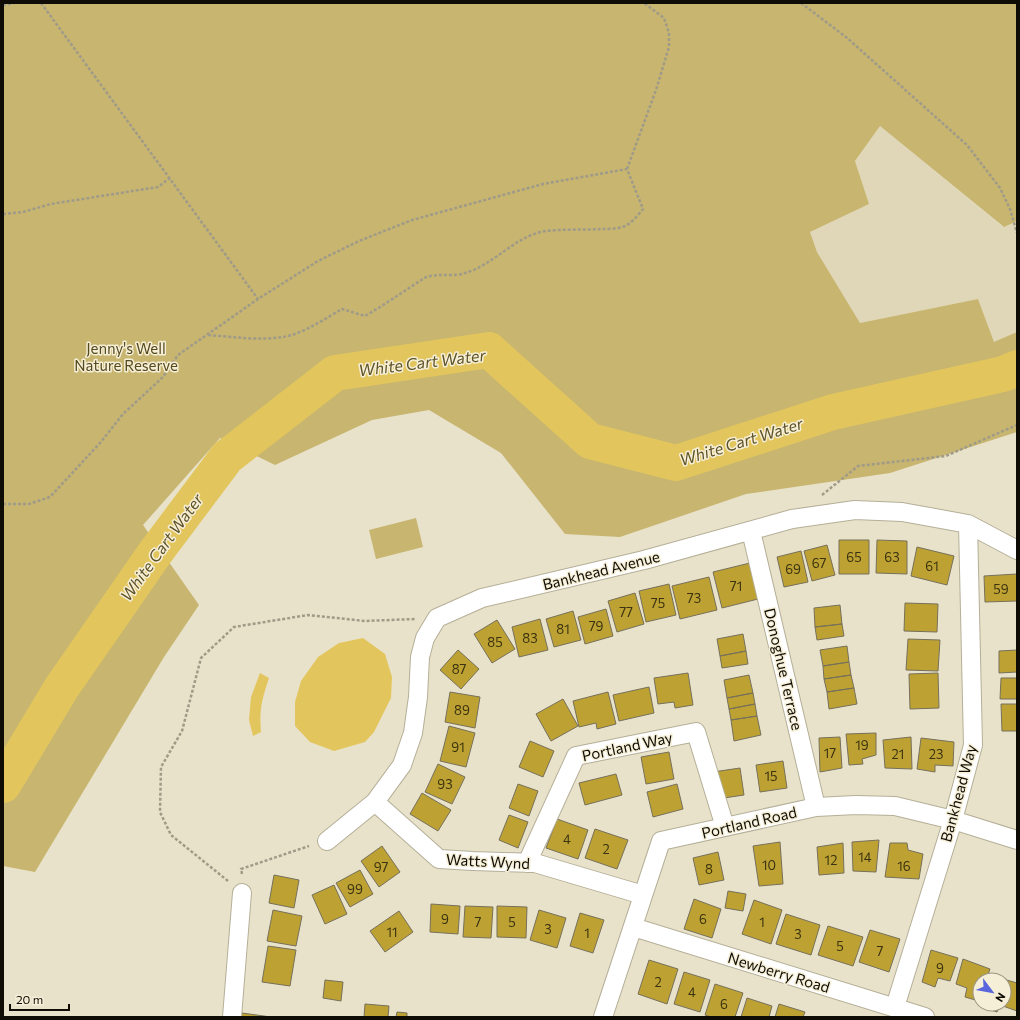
<svg xmlns="http://www.w3.org/2000/svg" width="1020" height="1020" font-family="Commissioner,sans-serif">
  <style>
    .built { fill: #e0d7b8 }
    .green { fill: #c7b570 }
    .water { fill: #e2c65d }
    .lines { fill: none; stroke-linecap: round; stroke-linejoin: round }
    .stream { stroke: #e2c65d; stroke-width: 6 }
    .river { stroke: #e2c65d; stroke-width: 36 }
    .building { fill: #bda233; stroke: #76705b }
    .minor-casing { stroke: #b5af98; stroke-width: 20 }
    .path { stroke: #a09b88; stroke-width: 2.5; stroke-dasharray: 3 2; stroke-linecap: butt }
    .minor { stroke: #fff; stroke-width: 18 }
    .labels { text-anchor: middle; dominant-baseline: central; stroke-width: 3; stroke-linejoin: round; paint-order: stroke }
    .number-label { font-size: 13px; fill: #3a3210 }
    .park-label { font-size: 15px; fill: #55491e; stroke: #f6efd7 }
    .street-label { font-size: 15px; fill: #0e0c05; stroke: #f6efd7 }
    .water-label { font-size: 16px; font-style: italic; fill: #5e5227; stroke: #f6efd7 }
  </style>
  <rect width="100%" height="100%" fill="#e9e2ca"/>
  <path class="built" d="M880,126L1003,227L1017,221V332L994,343L978,299L860,323L817,252L810,232L869,204L855,161Z"/>
  <path class="green" d="M3,3H1017V221L1004,227L880,126L855,161L869,204L810,232L817,252L860,323L978,299L994,342L1017,332V432L890,473L746,494L620,537L565,534L501,453L429,410L372,420L275,465L220,438L143,525L199,605L164,657L35,872L3,866Z
    M416,518L423,547L376,559L369,530Z"/>
  <path class="water" d="M363,638L385,654L392,677L391,698L374,732L365,742L334,751L310,742L295,726V702L301,681L318,657L339,643Z
    M260,673L269,678C262,699 259,710 261,732L253,736L249,720L251,697Z"/>
  <g class="lines">
    <path class="stream" d="M3,771L10,774"/>
    <path class="river" d="M3,785L62,687L155,553L227,457L335,373L489,350L590,441L676,463L833,412L1003,374L1017,368"/>
  </g>
  <path class="building" d="M839,540H869V574H839Z
    M877,540L907,541V574L876,573Z
    M827,545L835,575L812,581L804,551Z
    M917,547L954,556L947,585L911,576Z
    M801,551L808,582L784,587L777,557Z
    M750,563L758,599L722,608L713,572Z
    M1017,574V601L985,602L984,576Z
    M709,577L717,610L680,619L672,586Z
    M669,584L676,615L646,622L639,591Z
    M635,593L644,624L617,632L608,601Z
    M905,603L938,604L937,632L904,631Z
    M840,605L842,624L815,627L814,608Z
    M606,609L613,636L585,644L578,617Z
    M573,611L581,640L554,647L546,619Z
    M540,619L548,650L519,657L512,627Z
    M497,620L515,649L492,663L474,634Z
    M842,624L844,636L817,640L815,627Z
    M743,634L746,651L720,656L717,639Z
    M908,639L940,640L938,671L906,670Z
    M847,646L849,662L823,666L820,650Z
    M458,650L479,669L461,689L440,670Z
    M1017,650V672L999,673V651Z
    M746,651L748,664L722,668L720,656Z
    M849,662L851,675L824,679L823,666Z
    M688,673L693,705L675,708L674,702L658,704L654,678Z
    M938,673L939,708L910,709L909,674Z
    M749,675L753,693L727,698L724,680Z
    M851,675L854,688L827,692L824,679Z
    M1001,678H1017V699H1000Z
    M649,687L654,713L619,721L613,695Z
    M854,688L857,704L829,709L827,692Z
    M450,692L480,697L475,728L445,722Z
    M608,692L616,724L597,729L596,723L579,727L573,701Z
    M753,693L755,704L729,709L727,698Z
    M563,699L578,726L551,741L536,714Z
    M755,704L757,716L731,720L729,709Z
    M1001,704H1017V731H1002Z
    M757,716L761,735L734,741L731,720Z
    M449,726L475,733L466,767L440,761Z
    M876,733V755L862,759L863,764L849,765L846,734Z
    M840,737L842,768L820,772L819,738Z
    M911,737L912,769L885,768L883,740Z
    M921,738L954,742L953,766L935,765V772L917,769Z
    M530,741L554,751L543,777L519,767Z
    M669,752L674,779L646,784L641,757Z
    M783,761L787,788L760,792L756,765Z
    M438,764L465,777L452,804L425,792Z
    M740,768L744,795L717,799L713,772Z
    M616,774L622,795L585,805L579,783Z
    M518,784L538,791L529,816L509,808Z
    M677,784L683,809L653,817L647,792Z
    M422,793L451,810L438,831L410,814Z
    M509,815L528,822L518,848L499,840Z
    M557,819L588,830L578,859L546,848Z
    M595,829L628,840L617,869L585,858Z
    M879,840L876,872L853,871L852,842Z
    M780,842L783,884L759,886L753,846Z
    M843,843L844,873L819,875L817,847Z
    M890,843H907L908,850L923,854L919,879L885,877Z
    M382,846L400,872L379,887L361,861Z
    M718,852L724,880L699,885L693,858Z
    M360,870L373,894L350,907L336,883Z
    M274,875L299,880L294,908L269,903Z
    M334,885L347,914L325,924L312,895Z
    M728,891L746,894L743,911L725,908Z
    M694,899L721,909L712,938L684,929Z
    M754,900L782,910L771,944L742,934Z
    M431,904L460,906L458,934L430,932Z
    M465,906L493,907L491,938L463,937Z
    M497,906L527,907L526,938L497,937Z
    M273,910L302,916L296,946L267,941Z
    M539,910L566,918L557,948L530,940Z
    M399,911L413,932L385,952L370,931Z
    M580,913L604,920L593,953L570,946Z
    M786,914L820,925L811,955L776,944Z
    M828,926L863,937L853,966L818,955Z
    M870,930L900,939L889,972L859,962Z
    M268,946L296,950L290,986L262,982Z
    M931,950L958,958L950,981L938,978L935,987L922,982Z
    M963,959L990,969L986,980H980L979,1001L965,997L967,988L956,984Z
    M649,960L678,969L667,1004L638,994Z
    M684,972L710,980L700,1012L674,1004Z
    M993,976L1017,983V1011L1000,1005L997,1012L983,1007L984,1004H1004V980H991Z
    M325,980L343,982L341,1001L323,998Z
    M715,984L743,993L735,1017H711L705,1015Z
    M747,998L772,1006L769,1017H741Z
    M365,1004L389,1006L388,1017H364Z
    M779,1004L805,1012L803,1017H775Z
    M397,1012L407,1013V1017H396Z
    M242,1013L271,1017H241Z"/>
  <g class="lines">
    <defs>
      <path id="minor" d="M751,531L816,807
        M375,802L439,859L473,861L535,863L643,895
        M327,841L375,802L402,765L413,733L418,697L420,657L425,638L437,618L482,598L644,560L792,519L855,510L902,512L968,524L1017,550
        M527,863L576,756L696,732L725,827
        M633,927L925,1017
        M895,1007L953,820L973,745L968,524
        M232,1017L242,893
        M603,1017L661,841L816,807L856,805L895,806L953,820L1017,840"/>
    </defs>
    <use href="#minor" class="minor-casing"/>
    <path class="path" d="M41,3L258,299
      M801,3L846,37L967,145L1000,188L1010,209L1017,233
      M1016,3L1017,4
      M3,5L15,3
      M627,169L656,90L669,47V33L664,18L644,3
      M3,214L23,212L51,204L158,187L170,178
      M822,495L858,466L946,456L1017,425
      M3,504H29L50,497L100,443L123,414L163,377L178,355L258,299L318,261L359,241L412,220L543,184L627,169L643,209C638,215 632,223 625,226C618,229 608,229 601,229C583,230 564,229 546,231C516,235 494,265 465,273C455,277 439,273 426,277L380,307L365,316L342,309C328,317 308,330 292,335C266,342 235,337 208,335
      M242,874L241,869L309,846
      M228,881L171,835L160,812L161,767L182,731L201,658L234,627L308,615L365,621L415,619"/>
    <use href="#minor" class="minor"/>
  </g>
  <g class="labels">
    <g class="number-label">
      <text x="854" y="557">65</text>
      <text x="892" y="557">63</text>
      <text x="819" y="563">67</text>
      <text x="932" y="566">61</text>
      <text x="793" y="569">69</text>
      <text x="736" y="586">71</text>
      <text x="1001" y="589">59</text>
      <text x="694" y="598">73</text>
      <text x="658" y="603">75</text>
      <text x="626" y="612">77</text>
      <text x="596" y="626">79</text>
      <text x="563" y="629">81</text>
      <text x="530" y="638">83</text>
      <text x="495" y="642">85</text>
      <text x="459" y="669">87</text>
      <text x="462" y="710">89</text>
      <text x="862" y="745">19</text>
      <text x="458" y="747">91</text>
      <text x="830" y="753">17</text>
      <text x="898" y="754">21</text>
      <text x="936" y="754">23</text>
      <text x="771" y="776">15</text>
      <text x="445" y="784">93</text>
      <text x="567" y="839">4</text>
      <text x="606" y="849">2</text>
      <text x="865" y="857">14</text>
      <text x="831" y="860">12</text>
      <text x="769" y="865">10</text>
      <text x="904" y="866">16</text>
      <text x="381" y="867">97</text>
      <text x="709" y="869">8</text>
      <text x="355" y="889">99</text>
      <text x="445" y="919">9</text>
      <text x="703" y="919">6</text>
      <text x="478" y="922">7</text>
      <text x="512" y="922">5</text>
      <text x="762" y="922">1</text>
      <text x="548" y="929">3</text>
      <text x="392" y="932">11</text>
      <text x="587" y="933">1</text>
      <text x="798" y="934">3</text>
      <text x="840" y="946">5</text>
      <text x="880" y="951">7</text>
      <text x="940" y="968">9</text>
      <text x="658" y="982">2</text>
      <text x="692" y="992">4</text>
      <text x="724" y="1004">6</text>
    </g>
    <g class="park-label">
      <text x="126" y="348">Jenny's Well<tspan x="126" dy="17">Nature Reserve</tspan></text>
    </g>
    <g class="street-label">
      <text transform="translate(601 570) rotate(-14)">Bankhead Avenue</text>
      <text transform="translate(784 669) rotate(77)">Donoghue Terrace</text>
      <text transform="translate(627 746) rotate(-12)">Portland Way</text>
      <text transform="translate(958 793) rotate(-75)">Bankhead Way</text>
      <text transform="translate(749 822) rotate(-13)">Portland Road</text>
      <text transform="translate(488 861) rotate(3)">Watts Wynd</text>
      <text transform="translate(779 972) rotate(17)">Newberry Road</text>
    </g>
    <g class="water-label">
      <text transform="translate(422 362) rotate(-7)">White Cart Water</text>
      <text transform="translate(741 441) rotate(-17)">White Cart Water</text>
      <text transform="translate(161 547) rotate(-54)">White Cart Water</text>
    </g>
  </g>
  <rect width="1020" height="1020" fill="none" stroke="#0e0c05" stroke-width="8"/>
  <g transform="translate(992 992) rotate(122)"><circle r="19" fill="#f6efd7" stroke="#999483"/>
  <path d="M0-3L7 15L0 10L-7 15Z" fill="#5a66dd"/>
  <text y="-6" font-size="11" font-weight="bold" text-anchor="middle" fill="#0e0c05">N</text>
  </g>
  <path d="M10 1004v6h59v-6" fill="none" stroke="#0e0c05" stroke-width="2"/>
  <text x="16" y="1004" font-size="12" fill="#0e0c05" stroke="#f6efd7" stroke-width="3" paint-order="stroke">20 m</text>
</svg>
